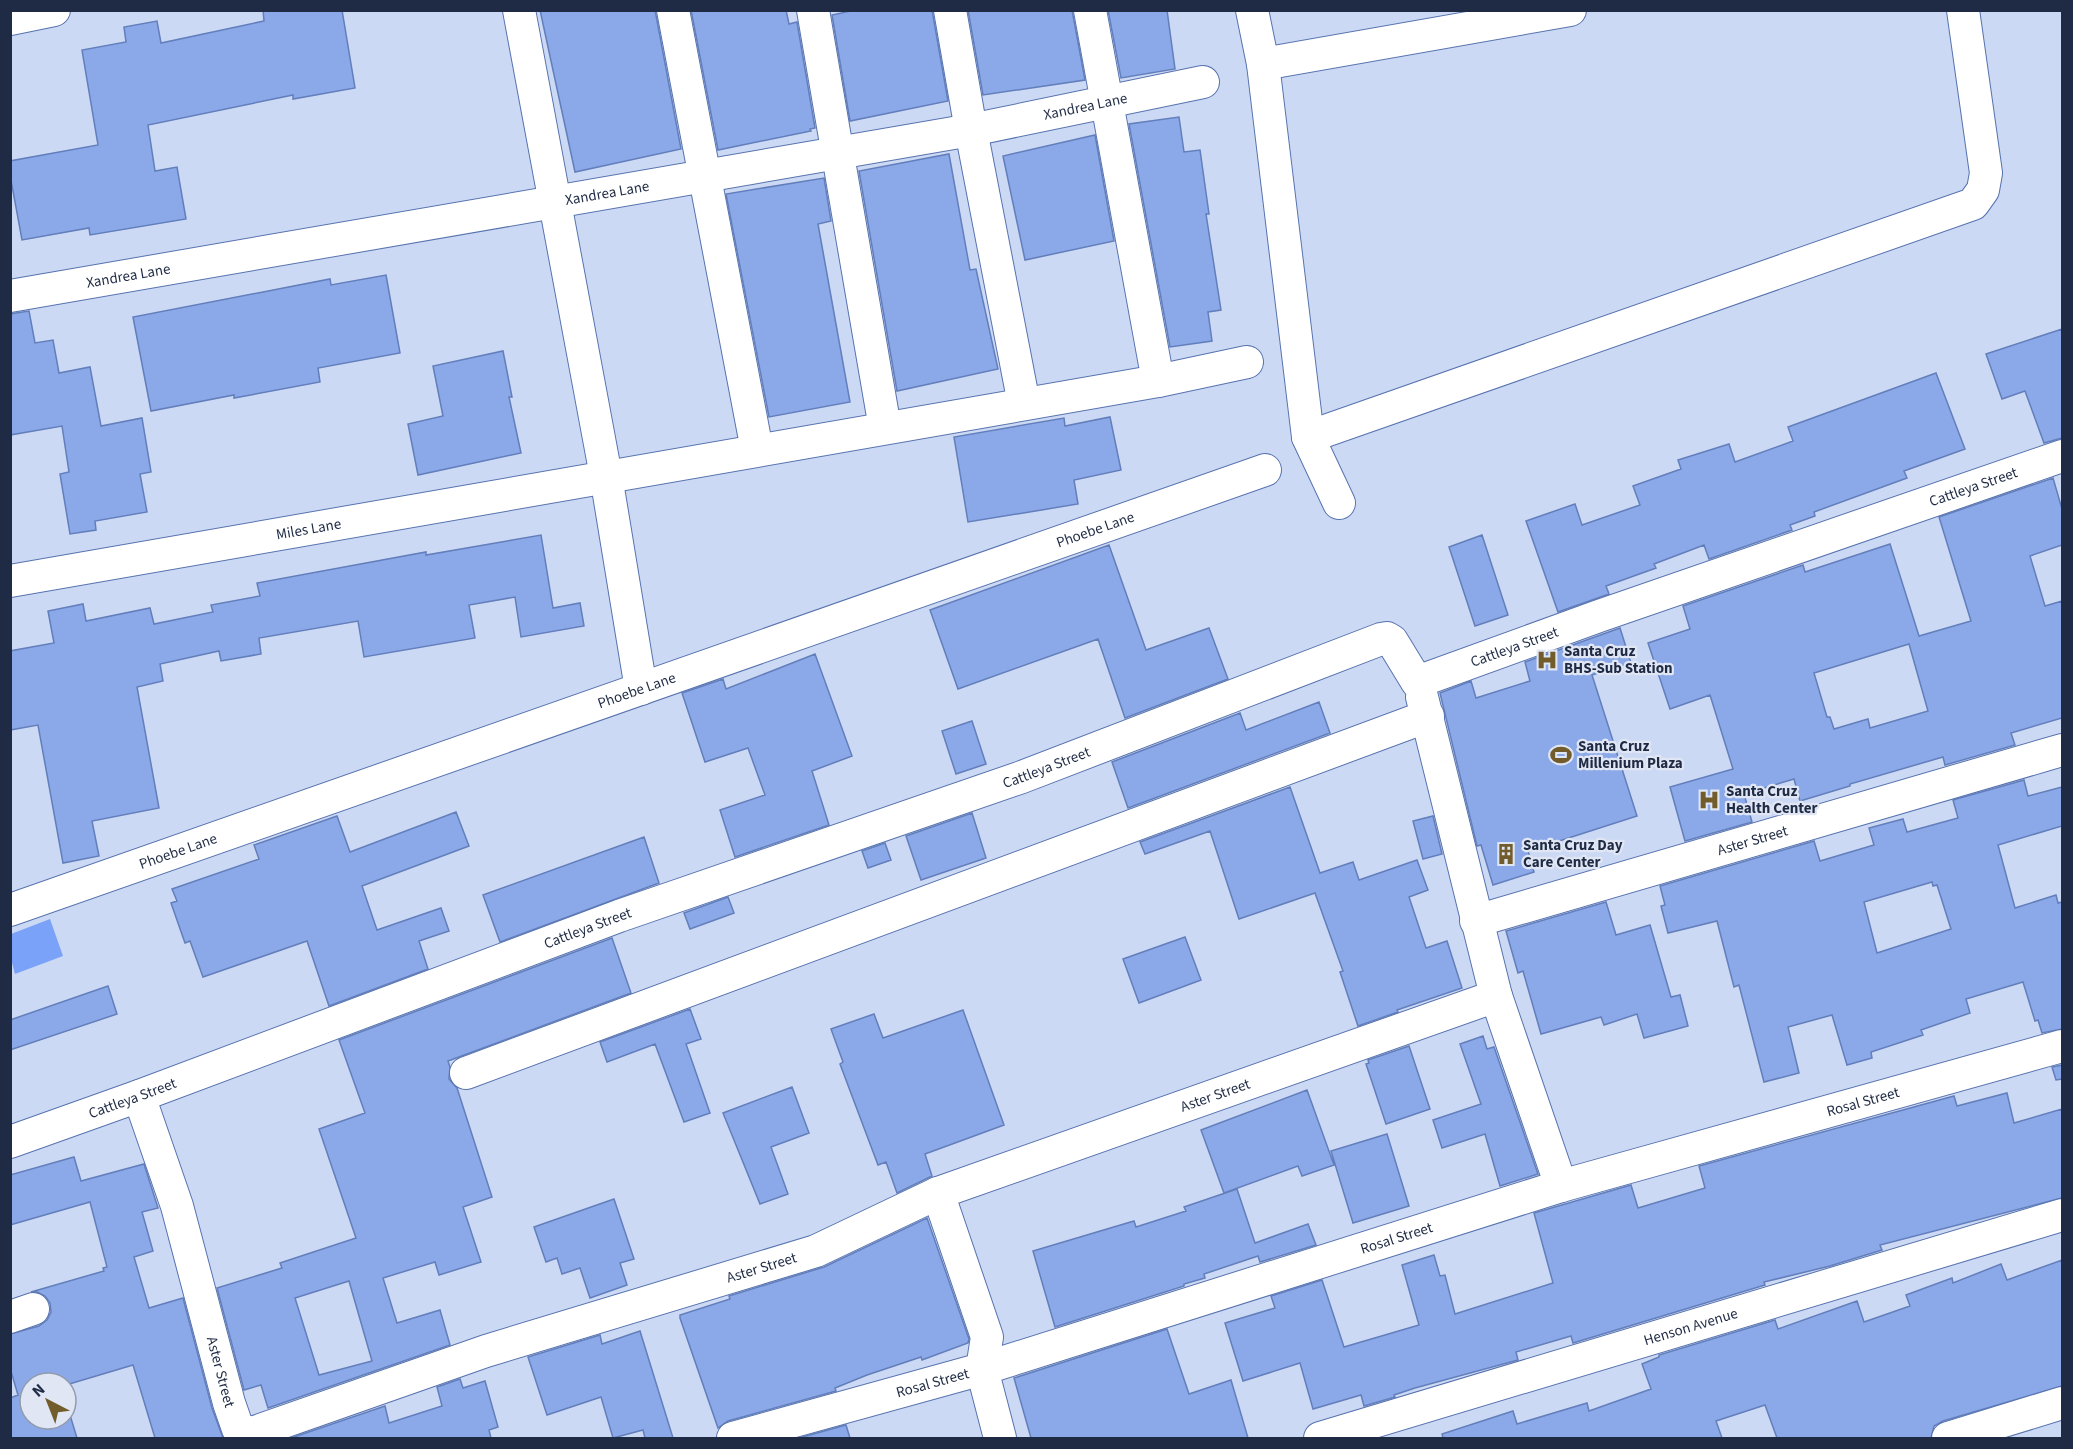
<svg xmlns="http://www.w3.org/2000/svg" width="2073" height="1449" font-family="'Source Sans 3',sans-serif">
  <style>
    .water { fill: #7aa2f8 }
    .building { fill: #8ba9e9; stroke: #627ebb; stroke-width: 1.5; fill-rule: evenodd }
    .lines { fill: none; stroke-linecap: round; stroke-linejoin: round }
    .minor-casing { stroke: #5773af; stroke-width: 34 }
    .minor { stroke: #fff; stroke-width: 32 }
    .labels { text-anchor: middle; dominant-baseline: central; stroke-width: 4.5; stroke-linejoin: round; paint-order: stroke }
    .street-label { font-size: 15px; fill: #1f2b44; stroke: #e0e6f4 }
    .poi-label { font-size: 15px; font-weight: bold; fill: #1f2b44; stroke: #e0e6f4; text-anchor: start }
  </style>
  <rect width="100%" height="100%" fill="#ccd9f4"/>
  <path class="water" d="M50,919L63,956L15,974L11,959V934Z"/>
  <path class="building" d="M263,10H342L355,88L293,99V95L148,125L155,171L177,167L186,219L90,235L89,228L22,240L10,175V161L98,145L82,50L126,42L124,27L157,21L161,43L264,21Z
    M540,10H655L681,149L575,172Z
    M691,10H786L789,24L797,22L815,128L810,129L811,131L718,150Z
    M855,10H932L948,101L850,121L832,15Z
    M968,10H1072L1085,80L983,95Z
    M1108,10H1167L1175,69L1121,78Z
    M1179,117L1184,152L1200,150L1209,214H1206L1221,310L1208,312L1212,341L1170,347L1129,124Z
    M1095,135L1114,241L1025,260L1003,156Z
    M949,154L970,270L976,269L998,369L897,391L859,171Z
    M824,178L831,221L818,224L850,402L769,417L726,194Z
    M386,275L400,353L318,368L320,382L234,398V395L151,411L133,317L330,279L331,285Z
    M29,311L35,343L53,340L59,373L90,367L101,426L142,418L151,472L140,474L147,512L95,521L96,530L70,534L60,474L69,472L62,426L10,435V314Z
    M2062,329V438L2044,443L2025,391L2002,399L1986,354Z
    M503,351L512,397H509L521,453L418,475L408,424L443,416L433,366Z
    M1936,373L1965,449L1904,471L1907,478L1814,512L1815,516L1790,525L1792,530L1709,559L1704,545L1654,564L1656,568L1606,586L1609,594L1558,612L1526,521L1575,504L1582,525L1640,505L1633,486L1681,469L1678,460L1729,444L1735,462L1793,441L1788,427Z
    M1110,417L1121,470L1074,480L1078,504L968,522L954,437L1064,418L1065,426Z
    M2053,478L2062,509V545L2030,556L2045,606L2062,601V718L2011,733L2015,745L1945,765L1943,757L1850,784V786L1800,801L1794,779L1744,794L1752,822L1685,841L1670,787L1733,769L1710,695L1670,709L1648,643L1690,629L1683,606L1803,565L1805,572L1890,544L1919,636L1971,621L1939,517ZM1909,644L1928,711L1870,728L1868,719L1834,729L1830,717H1827L1814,673Z
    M541,535L553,608L580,603L584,626L521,637L515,597L469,605L475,638L364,657L358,621L259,638L261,654L221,661L219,651L160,664L163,681L137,687L159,808L92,821L99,856L63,863L38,725L10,730V651L54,643L48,611L83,604L86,621L150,608L154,624L213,612L211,605L260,596L257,583L426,552V555Z
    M1482,535L1508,615L1475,626L1449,547Z
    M1109,545L1146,650L1209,628L1228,679L1125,718L1098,639L958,689L930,610Z
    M1620,628L1631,663L1592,675L1637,816L1528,851L1534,872L1493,885L1481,845L1477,846L1440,693L1471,681L1476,698L1530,681L1525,662Z
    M815,654L852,756L812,771L829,825L735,857L720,810L765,795L748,748L705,762L682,693L723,679L726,689Z
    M1319,702L1330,733L1128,808L1112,762L1240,713L1246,730Z
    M972,721L986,764L956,774L942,731Z
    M2024,780L2028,796L2062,787V826L1998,845L2015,908L2056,895L2058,903L2062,902V1029L2042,1033L2038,1020L2035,1021L2023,982L1966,999L1970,1013L1921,1030L1923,1035L1871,1052L1872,1058L1847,1065L1832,1015L1788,1027L1799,1073L1764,1082L1739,985L1734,987L1717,921L1668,933L1661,906L1665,905L1660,886L1814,841L1820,861L1874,845L1869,828L1903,819L1907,832L1958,818L1953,800ZM1932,882L1933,886L1937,885L1951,929L1877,953L1864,902Z
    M1290,787L1320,873L1353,862L1359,880L1417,860L1428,890L1409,897L1426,948L1447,941L1462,988L1397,1010L1398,1012L1358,1026L1340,972L1343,971L1315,893L1239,919L1210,831L1145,854L1140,842Z
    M456,812L469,846L362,886L377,930L441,908L449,931L419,941L428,969L329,1006L307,941L203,977L190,941L185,943L171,903L177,901L172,889L259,859L254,845L337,816L350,852Z
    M972,813L986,858L921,880L906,836Z
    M1433,816L1442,854L1423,859L1413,821Z
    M644,837L659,883L500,942L483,895Z
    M885,843L891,860L868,868L862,851Z
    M728,897L734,913L690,929L684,913Z
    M1606,902L1616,935L1650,925L1671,997L1680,995L1688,1026L1644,1038L1637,1014L1604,1025L1601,1017L1541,1034L1523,971L1518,973L1506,931Z
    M1185,937L1201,980L1139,1003L1123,959Z
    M612,938L631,993L448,1061L450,1067L449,1079L457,1088L492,1197L463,1207L481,1262L439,1275L435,1262L383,1278L397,1323L440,1310L450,1345L268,1408L261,1385L244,1390L217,1288L282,1268L280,1263L356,1238L319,1129L365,1113L339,1040ZM349,1281L372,1361L319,1375L295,1298Z
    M108,986L117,1014L10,1050V1020Z
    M690,1009L701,1039L686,1044L710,1113L684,1122L655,1044L607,1062L600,1042Z
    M963,1010L1004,1125L925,1154L932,1176L897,1193L886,1162L878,1165L840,1064L843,1062L831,1029L874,1014L883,1038Z
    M1483,1036L1487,1049L1494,1047L1538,1174L1500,1186L1485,1134L1442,1148L1433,1120L1481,1104L1460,1044Z
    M1409,1046L1430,1109L1386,1124L1366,1064L1369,1063L1368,1060Z
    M2062,1065V1079L2056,1080L2052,1067Z
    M792,1087L809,1133L771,1147L788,1194L760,1204L723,1113Z
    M1307,1090L1334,1165L1302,1176L1298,1166L1224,1193L1201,1130Z
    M2007,1093L2014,1123L2062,1109V1198L1880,1245L1882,1250L1830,1266L1764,1282L1765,1285L1573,1343L1571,1336L1516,1352L1518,1360L1415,1388L1394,1395L1395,1397L1364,1406L1361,1395L1313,1409L1300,1363L1243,1381L1225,1323L1275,1308L1271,1296L1322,1280L1344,1347L1419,1325L1402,1265L1434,1255L1440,1276L1445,1275L1455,1314L1553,1283L1534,1213L1631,1185L1638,1208L1705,1188L1699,1166L1954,1096L1957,1106Z
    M1387,1134L1409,1206L1353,1223L1331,1151Z
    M74,1157L81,1181L144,1164L158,1208L142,1212L153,1251L134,1257L149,1308L183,1298L212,1408L223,1438H155L133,1365L66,1385V1383H30V1419H66V1402L77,1438H10V1398L18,1395L10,1368V1334L39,1326L47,1320L51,1312L50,1303L45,1296L37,1292H31L104,1271L103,1268L107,1267L90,1202L10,1225V1175Z
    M1237,1189L1255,1243L1308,1224L1316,1245L1260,1262L1258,1256L1204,1274L1205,1278L1184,1284V1286L1055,1327L1033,1251L1134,1221L1136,1227L1186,1211L1184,1207Z
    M614,1199L634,1259L620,1263L627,1285L590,1298L580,1268L562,1274L557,1258L546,1262L534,1227Z
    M927,1218L969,1339L968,1343L922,1360L921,1357L867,1375L835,1388L836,1391L728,1421L718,1428L680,1318V1315L730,1299L729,1296L824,1267Z
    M2062,1260V1386L1943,1421L1934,1426L1931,1438H1777L1765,1405L1716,1421L1722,1438H1443L1442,1434L1513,1411L1517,1424L1587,1403L1589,1411L1651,1389L1642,1364L1659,1357V1355L1775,1320L1778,1329L1857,1301L1864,1322L1910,1306L1906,1295L1952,1278L1953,1283L2001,1264L2007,1280Z
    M1167,1329L1189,1394L1231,1380L1248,1438H1031L1014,1378Z
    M640,1331L673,1438H645L643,1430L613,1438L601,1397L547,1415L528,1357L600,1335L602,1344Z
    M460,1379L463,1388L485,1381L498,1427L489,1430L491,1438H291L385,1406L389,1423L442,1406L437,1387Z
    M846,1425L850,1438H799Z"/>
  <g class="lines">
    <defs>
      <g id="minor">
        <path d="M519,10L606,476L641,689"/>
        <path d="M673,10L757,450"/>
        <path d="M813,10L885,428"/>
        <path d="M950,10L971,130L1024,404"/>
        <path d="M1090,10L1158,381"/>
        <path d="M1252,10L1263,64L1308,437L1339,503"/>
        <path d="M10,19L54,10"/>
        <path d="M1263,64L1570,10"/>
        <path id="s1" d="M10,296L971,130L1203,82"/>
        <path d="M1308,437L1973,204L1983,190L1986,173L1963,10"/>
        <path id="s2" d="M10,581L1158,381L1247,362"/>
        <path d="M1422,697L1496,996L1561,1186"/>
        <path id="s3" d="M10,910L1265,470"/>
        <path id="s4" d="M1476,921L2062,750"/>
        <path d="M466,1073L1428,716"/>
        <path id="s5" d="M139,1096L177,1206L229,1403L238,1429L252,1433L486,1351L816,1251L938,1193L1496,996"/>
        <path id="s6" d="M10,1142L139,1096L619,916L1022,777L1381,639L1387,638L1392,641L1417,682L1599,616L2062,456"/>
        <path d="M938,1193L987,1337L982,1369L1000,1438"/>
        <path d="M10,1317L33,1309"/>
        <path id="s7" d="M733,1438L982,1369L1561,1186L2062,1046"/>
        <path id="s8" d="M1320,1438L2062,1215"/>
        <path d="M1948,1438L2062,1403"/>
      </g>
    </defs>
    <use href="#minor" class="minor-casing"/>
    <use href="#minor" class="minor"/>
  </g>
  <defs>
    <symbol id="hospital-bare" viewBox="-9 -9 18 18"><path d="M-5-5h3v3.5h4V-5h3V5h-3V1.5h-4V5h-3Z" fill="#725c2c" stroke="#e0e6f4" stroke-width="2.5" paint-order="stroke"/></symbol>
    <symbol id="stadium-bare" viewBox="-9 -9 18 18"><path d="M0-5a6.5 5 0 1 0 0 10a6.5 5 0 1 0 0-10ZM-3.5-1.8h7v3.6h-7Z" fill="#725c2c" stroke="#e0e6f4" stroke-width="2.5" paint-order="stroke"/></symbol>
    <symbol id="building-bare" viewBox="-9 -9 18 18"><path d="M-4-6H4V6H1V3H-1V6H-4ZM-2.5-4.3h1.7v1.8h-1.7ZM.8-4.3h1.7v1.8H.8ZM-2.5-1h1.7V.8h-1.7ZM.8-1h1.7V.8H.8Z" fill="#725c2c" stroke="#e0e6f4" stroke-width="2.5" paint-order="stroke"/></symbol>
  </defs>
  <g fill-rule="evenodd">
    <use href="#hospital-bare" x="1532" y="645" width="30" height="30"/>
    <use href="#stadium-bare" x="1546" y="740" width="30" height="30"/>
    <use href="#hospital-bare" x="1694" y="785" width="30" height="30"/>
    <use href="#building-bare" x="1491" y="839" width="30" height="30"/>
  </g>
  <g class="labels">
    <g class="street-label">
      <text stroke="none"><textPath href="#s1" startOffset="1092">Xandrea Lane</textPath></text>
      <text stroke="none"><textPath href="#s1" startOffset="606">Xandrea Lane</textPath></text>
      <text stroke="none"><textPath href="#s1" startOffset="120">Xandrea Lane</textPath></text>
      <text stroke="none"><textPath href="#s6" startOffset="2110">Cattleya Street</textPath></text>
      <text stroke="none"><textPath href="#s2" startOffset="303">Miles Lane</textPath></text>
      <text stroke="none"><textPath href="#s3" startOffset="1150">Phoebe Lane</textPath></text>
      <text stroke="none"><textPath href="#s6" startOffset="1624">Cattleya Street</textPath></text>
      <text stroke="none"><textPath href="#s3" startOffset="664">Phoebe Lane</textPath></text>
      <text stroke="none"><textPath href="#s6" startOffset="1102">Cattleya Street</textPath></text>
      <text stroke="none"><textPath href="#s4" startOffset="288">Aster Street</textPath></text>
      <text stroke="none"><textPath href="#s3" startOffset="178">Phoebe Lane</textPath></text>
      <text stroke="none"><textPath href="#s6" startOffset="616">Cattleya Street</textPath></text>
      <text stroke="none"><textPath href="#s5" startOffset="1384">Aster Street</textPath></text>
      <text stroke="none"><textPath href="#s6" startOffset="130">Cattleya Street</textPath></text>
      <text stroke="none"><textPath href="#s7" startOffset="1179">Rosal Street</textPath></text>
      <text stroke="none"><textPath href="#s7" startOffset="693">Rosal Street</textPath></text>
      <text stroke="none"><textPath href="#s5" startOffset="898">Aster Street</textPath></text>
      <text stroke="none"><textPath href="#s8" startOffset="387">Henson Avenue</textPath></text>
      <text stroke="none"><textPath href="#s5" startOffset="288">Aster Street</textPath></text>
      <text stroke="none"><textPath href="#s7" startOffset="207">Rosal Street</textPath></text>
    </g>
    <g class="poi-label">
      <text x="1564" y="651">Santa Cruz<tspan x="1564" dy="17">BHS-Sub Station</tspan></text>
      <text x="1578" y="746">Santa Cruz<tspan x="1578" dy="17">Millenium Plaza</tspan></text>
      <text x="1726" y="791">Santa Cruz<tspan x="1726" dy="17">Health Center</tspan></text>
      <text x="1523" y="845">Santa Cruz Day<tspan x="1523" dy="17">Care Center</tspan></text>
    </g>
  </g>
  <rect width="2073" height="1449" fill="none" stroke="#1f2b44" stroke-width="24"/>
  <g transform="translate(48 1401) rotate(318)"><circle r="28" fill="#e0e6f4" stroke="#939bae" stroke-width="1.5"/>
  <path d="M0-4.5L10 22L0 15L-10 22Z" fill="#725c2c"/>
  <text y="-9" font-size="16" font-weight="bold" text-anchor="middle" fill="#1f2b44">N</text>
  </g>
</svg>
